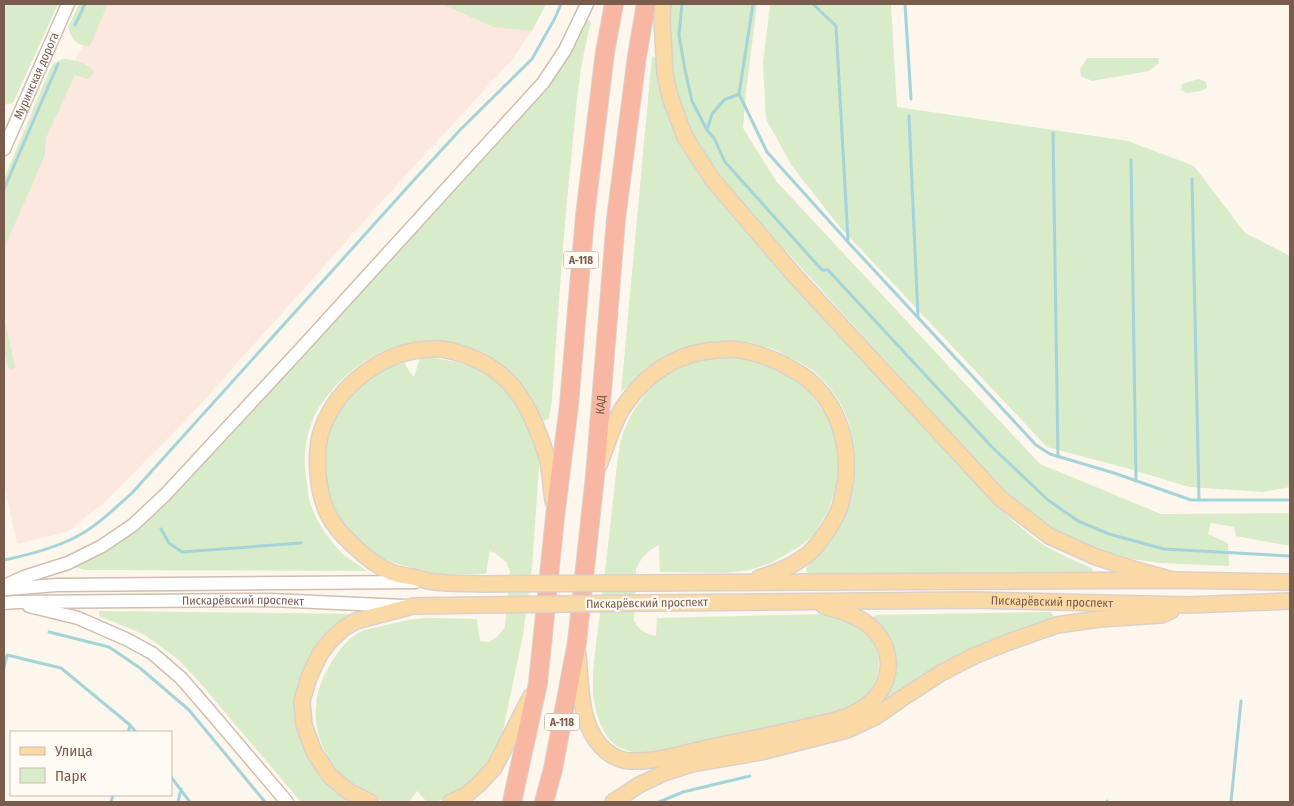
<svg xmlns="http://www.w3.org/2000/svg" width="1294" height="806" font-family="'Fira Sans Condensed',sans-serif">
  <style>
    .commercial { fill: #fde8e0 }
    .green { fill: #d8ecc9 }
    .lines { fill: none; stroke-linecap: round; stroke-linejoin: round }
    .stream { stroke: #a5d3da; stroke-width: 3 }
    .minor-casing { stroke: #d1beb0; stroke-width: 15 }
    .major-casing { stroke: #dad1cd; stroke-width: 18 }
    .highway-casing { stroke: #dad1cd; stroke-width: 20 }
    .minor { stroke: #fff; stroke-width: 12 }
    .major { stroke: #fbd9a5; stroke-width: 15 }
    .highway { stroke: #f7b7a3; stroke-width: 18 }
    .major-bridge-casing { stroke: #dad1cd; stroke-width: 18; stroke-linecap: butt }
    .major-bridge { stroke: #fbd9a5; stroke-width: 15 }
    .labels { text-anchor: middle; dominant-baseline: central; stroke-width: 4.5; stroke-linejoin: round; paint-order: stroke }
    .shield { fill: #fffaf3; stroke: #a28b7f; stroke-width: 1 }
    .shield-label { font-size: 11px; font-weight: bold; fill: #7a5c4d }
    .street-label { font-size: 12px; fill: #7a5c4d; stroke: #fffaf3 }
  </style>
  <rect width="100%" height="100%" fill="#fdf6ec"/>
  <path class="commercial" d="M108,4H546L532,31L510,62L385,198L188,418L105,502L67,532L17,544L4,483V225L72,64L97,26Z"/>
  <path class="green" d="M4,4H58L13,103L4,105Z
    M79,4H108L90,46C76,46 72,39 68,27Z
    M442,4H546L532,31L493,27Z
    M671,4H757L746,92L743,128L776,181L1040,464L1161,514L1290,513V546L1236,536L1234,527L1211,523L1208,534L1228,543L1229,566L1160,563L1117,557L1098,552L1059,534L1008,496L719,177L690,136L677,95L669,57Z
    M770,4H891L897,107L1128,141L1194,166L1245,233L1290,256V487L1263,492L1189,487L1130,469L1047,447L839,226L792,166L766,119L763,64Z
    M588,19L591,23C579,65 576,108 572,151C563,233 558,317 552,400L549,419L542,421C528,388 506,363 472,350C458,345 443,340 428,341C390,342 358,361 333,389C326,398 318,407 314,417C304,440 303,460 307,484C308,490 308,497 310,502C316,522 330,542 345,556C352,561 360,566 367,571L85,570L74,567L130,535L388,261L498,143L552,80L580,35L585,20Z
    M652,56L656,58L664,105L677,140L703,182L739,224L996,505C1012,520 1028,535 1047,547C1062,555 1077,562 1092,568L1093,574H807L806,568C813,560 822,552 829,543C866,494 865,419 819,376C810,367 799,362 787,356C783,354 778,351 774,349C751,342 718,340 694,346C666,353 643,374 621,392Z
    M1087,58H1159L1158,64L1149,71L1092,81L1081,76L1080,69Z
    M63,59C72,59 89,63 94,72L91,77L88,79L75,75L46,138L45,155L4,249V179L50,69L54,63Z
    M1198,79L1206,82L1207,88L1201,91L1187,93L1181,90L1182,84Z
    M4,317L15,366L14,369L11,370L8,368L4,348Z
    M736,355L778,365L797,379L811,395L827,416L835,436L838,461L836,486L829,509L814,535L799,547L771,563L750,570L724,573L660,572L659,545L649,551L642,558L636,569L634,620C638,630 646,634 656,636L657,618L825,614C846,617 867,628 876,649C884,669 875,690 858,702C843,713 823,717 805,721C756,734 705,743 656,752C634,754 615,752 604,731C598,720 594,706 593,694C592,664 598,633 601,604C607,557 612,511 617,464C619,452 620,438 626,426C640,394 667,367 701,359C712,356 725,356 736,355Z
    M420,358H435L456,362L479,369L496,379L511,393L538,446L539,467L532,568L523,635L502,735L494,755L482,775L451,797L434,802H427L417,791L409,802C401,802 393,803 386,802C345,792 311,747 316,705C317,691 323,677 330,665C337,652 349,636 364,630C371,628 379,627 386,625C396,623 406,620 416,619C434,617 458,619 477,619L480,641L489,642L497,637L505,627L510,571L506,562L495,553L490,551L486,574H438L401,565L379,557L359,544L333,511L324,477L325,449L331,422L351,394L368,378L384,369L404,362L411,374L414,377Z
    M99,611L356,614L344,625L298,704L330,785L353,802H301L201,684L179,660L143,634L99,616Z
    M1050,612L1053,615V618L1049,620L886,701L883,700L889,690L873,620V617L876,615Z"/>
  <g class="lines">
    <path class="stream" d="M682,4L679,35L685,70L692,101L707,130L714,138L725,162L822,270H828L992,447L1048,500L1078,521L1109,534L1164,549L1290,556
      M753,4L739,94L767,152L848,242L1036,445L1050,454L1114,473L1191,500H1290
      M813,4L836,26L848,240
      M905,4L911,99
      M75,25L85,4
      M909,116L918,317
      M707,130L712,114L724,100L739,94
      M1053,133L1058,457
      M1131,160L1136,481
      M1192,179L1199,500
      M4,189L58,64
      M161,529L169,543L182,552L301,543
      M4,560C28,555 52,549 74,538C96,527 114,509 132,493L414,180L460,130L532,59L555,18L561,4
      M49,632L109,647L140,668L189,710L265,802
      M4,668L7,655L61,668L130,725L136,732
      M128,732L130,726
      M171,777L190,802
      M111,802L113,795
      M178,802L181,789
      M659,802L683,792L750,776
      M1107,802V801
      M1231,802L1241,701"/>
    <defs>
      <g id="minor">
        <path id="s1" d="M4,149L68,4"/>
        <path d="M4,586L24,577L68,563L102,546L133,525L165,495L297,353L543,83L565,50L587,4"/>
        <path d="M6,589L57,585L415,582"/>
        <path id="s2" d="M4,603L17,602L271,600L404,606"/>
        <path d="M29,606L78,618L126,639L152,653L181,678L208,709L287,802"/>
      </g>
      <g id="major">
        <path d="M663,4L662,19L665,74L670,97L685,137L712,179L796,277L1000,498L1049,536L1096,557L1136,570L1173,580"/>
        <path d="M599,465C606,448 614,420 624,406C647,373 677,352 718,350C723,350 728,349 733,349C751,351 767,356 783,364C794,370 804,375 812,383C843,412 853,457 842,498C841,503 840,508 838,512C832,525 818,546 807,555C791,567 777,572 759,578"/>
        <path d="M648,583L1173,580L1290,582"/>
        <path d="M484,584C468,583 451,584 435,582C428,581 420,579 413,577C406,576 398,575 391,572C377,566 365,557 354,546C344,537 334,527 328,514C317,492 314,453 322,429C338,385 384,350 431,349C444,348 456,352 468,356C504,369 522,393 536,427C541,439 546,451 548,463C551,475 551,488 553,501"/>
        <path id="s3" d="M648,603L972,600L1188,605L1290,601"/>
        <path d="M578,655C581,686 579,729 606,751C612,756 622,761 630,761C659,762 688,752 716,746C745,741 773,734 802,728C823,723 847,720 866,706C884,693 893,671 886,650C876,621 850,613 824,606"/>
        <path d="M370,802L348,791L330,776L314,752L304,725L302,701L309,677L320,654L331,640L344,628L356,621L413,606L481,605"/>
        <path d="M451,802L465,796L478,785L494,768L531,696"/>
        <path d="M613,802L639,785L664,773L692,764L761,752L847,730L875,717L901,699L941,673L974,656L1006,643L1057,625L1099,619L1161,615L1171,611"/>
      </g>
      <g id="highway">
        <path d="M512,802L538,683L555,517L569,405L585,216L605,52L614,4"/>
        <path id="s4" d="M544,802L553,769L577,642L595,476L616,219L637,56L646,4"/>
      </g>
    </defs>
    <use href="#minor" class="minor-casing"/>
    <use href="#major" class="major-casing"/>
    <use href="#highway" class="highway-casing"/>
    <use href="#minor" class="minor"/>
    <use href="#major" class="major"/>
    <use href="#highway" class="highway"/>
    <defs>
      <path id="major-bridge" d="M484,584L648,583
        M481,605L648,603"/>
    </defs>
    <use href="#major-bridge" class="major-bridge-casing"/>
    <use href="#major-bridge" class="major-bridge"/>
  </g>
  <g class="labels">
    <g class="shield">
      <rect x="563.5" y="251.5" width="35" height="17" rx="4"/>
      <rect x="544.5" y="713.5" width="35" height="17" rx="4"/>
    </g>
    <g class="shield-label">
      <text x="581" y="260">А-118</text>
      <text x="562" y="722">А-118</text>
    </g>
    <g class="street-label">
      <text stroke="none"><textPath href="#s1" startOffset="80">Муринская дорога</textPath></text>
      <text stroke="none"><textPath href="#s4" startOffset="402">КАД</textPath></text>
      <text stroke="none"><textPath href="#s2" startOffset="239">Пискарёвский проспект</textPath></text>
      <text stroke="none"><textPath href="#s3" startOffset="404">Пискарёвский проспект</textPath></text>
      <text transform="translate(647 603) rotate(-1)">Пискарёвский проспект</text>
    </g>
  </g>
  <rect width="1294" height="806" fill="none" stroke="#7a5c4d" stroke-width="10"/>
  <rect x="10" y="731" width="162" height="65" fill="#fffaf3" stroke="#cabbb1"/>
  <rect x="20" y="747" width="25" height="8" fill="#fbd9a5" stroke="#cabbb1"/>
  <text x="55" y="756" font-size="15" fill="#7a5c4d">Улица</text>
  <rect x="20" y="768" width="25" height="15" fill="#d8ecc9" stroke="#cabbb1"/>
  <text x="55" y="781" font-size="15" fill="#7a5c4d">Парк</text>
</svg>
